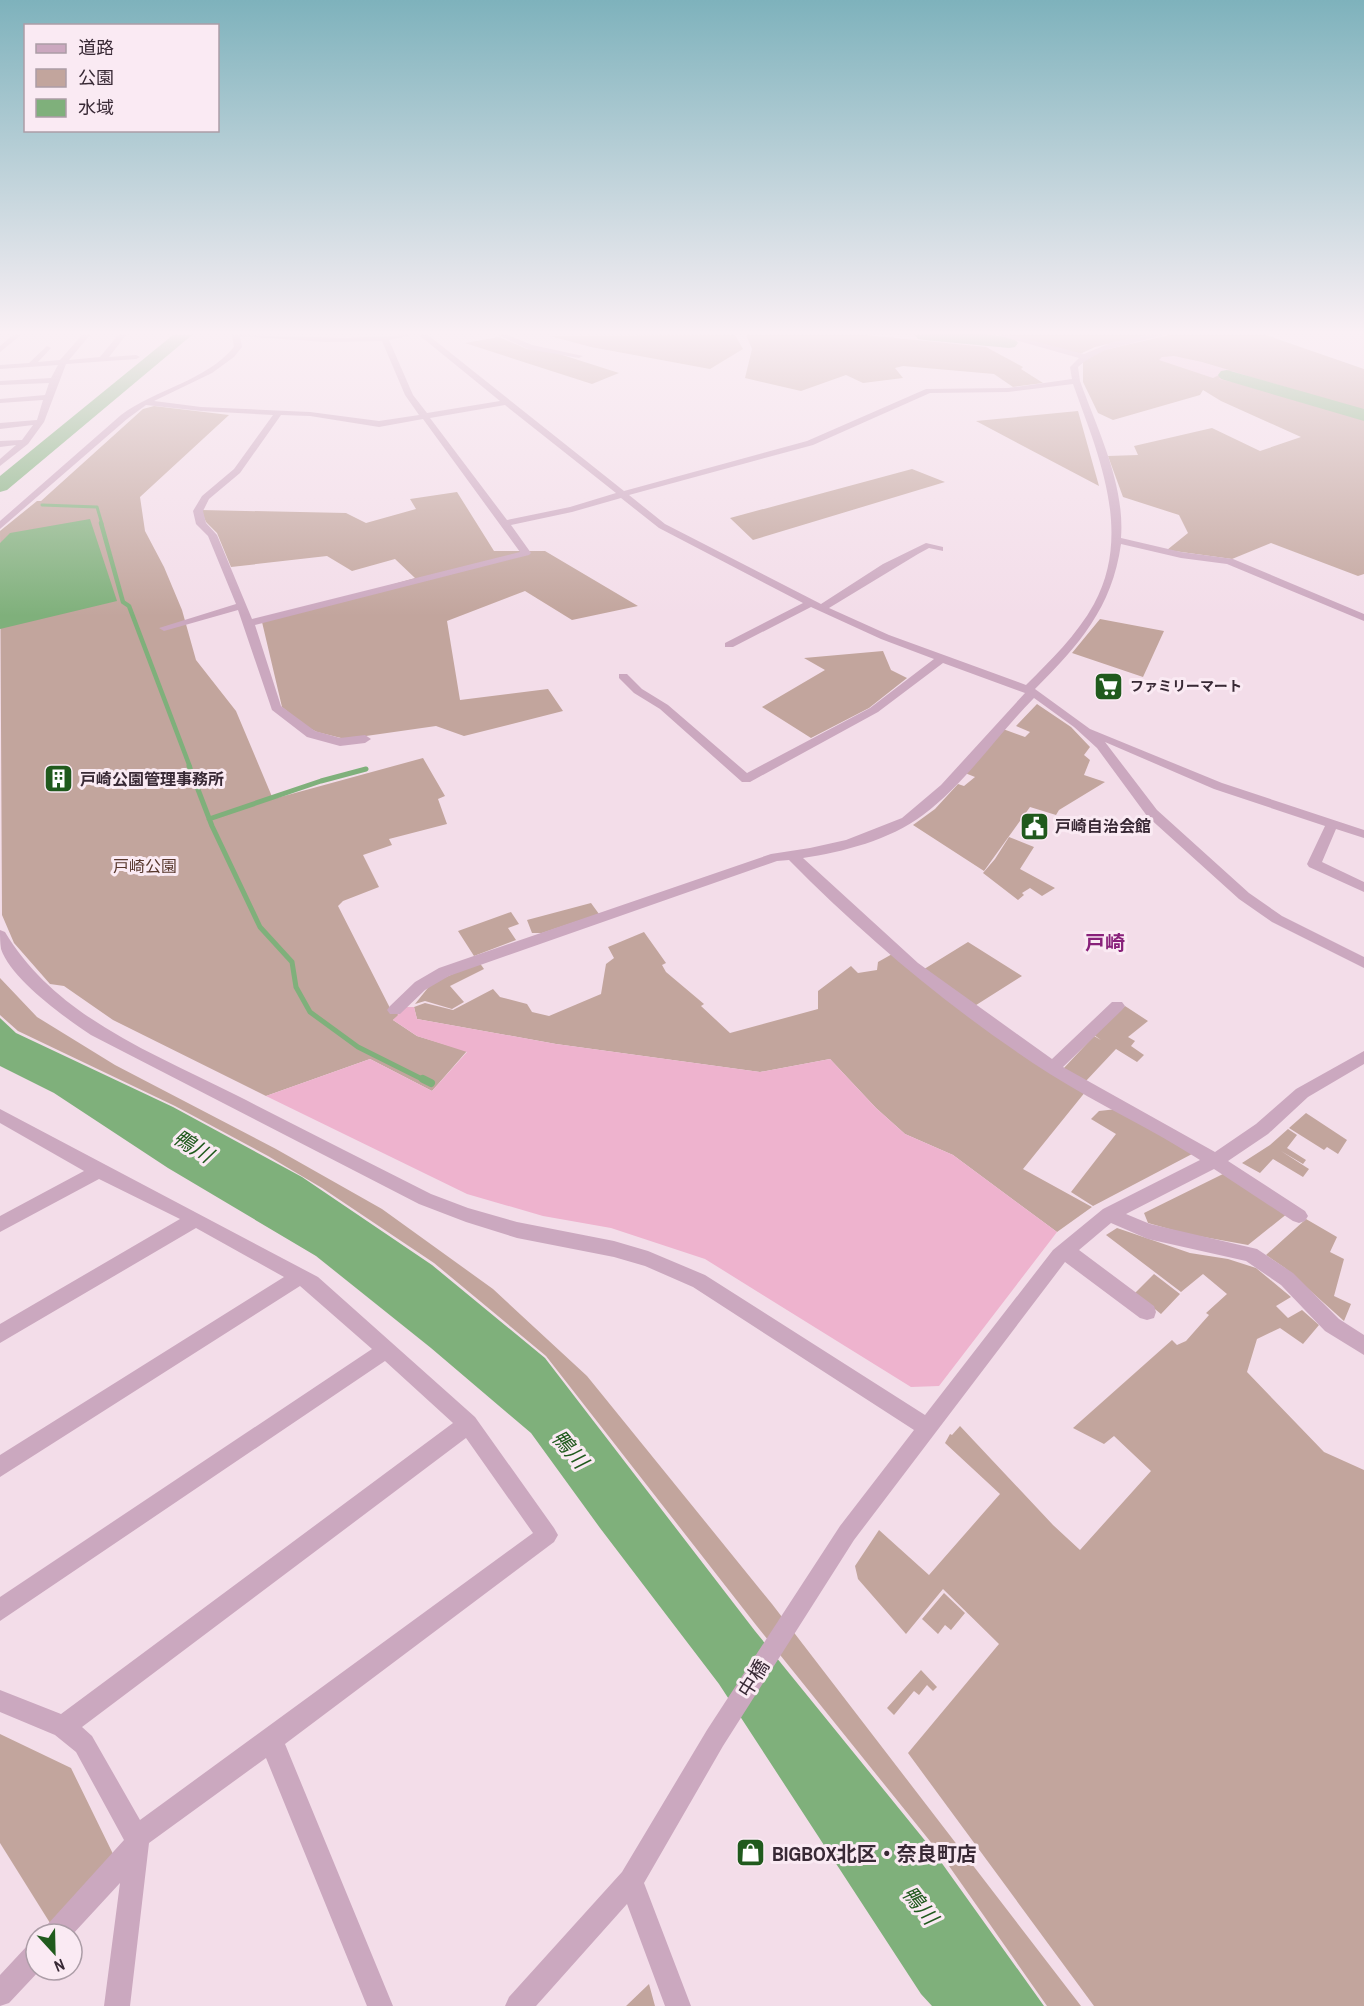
<svg xmlns="http://www.w3.org/2000/svg" width="1364" height="2006" font-family="'Archivo Narrow','Noto Sans JP',sans-serif">
  <style>
    .green { fill: #c2a59d }
    .sand { fill: #eeb3ce }
    .plaza { fill: #ebc4d9 }
    .water { fill: #7fb07b }
    .lines { fill: none; stroke-linecap: round; stroke-linejoin: round }
    .stream-far3 { stroke: #7fb07b; stroke-width: 3 }
    .stream-far2 { stroke: #7fb07b; stroke-width: 4.5 }
    .stream-far1 { stroke: #7fb07b; stroke-width: 5 }
    .stream { stroke: #7fb07b; stroke-width: 8 }
    .river { fill: #7fb07b; fill-rule: evenodd }
    .minor { fill: #cba8bf; fill-rule: evenodd }
    .labels { text-anchor: middle; dominant-baseline: central; stroke-width: 6; stroke-linejoin: round; paint-order: stroke }
    .far-poi-label { font-size: 14px; font-weight: bold; fill: #382935; stroke: #faeaf3; text-anchor: start }
    .poi-label { font-size: 16px; font-weight: bold; fill: #382935; stroke: #faeaf3; text-anchor: start }
    .park-label { font-size: 16px; fill: #57372c; stroke: #faeaf3 }
    .quarter-label { font-size: 20px; font-weight: bold; fill: #88207a; stroke: #faeaf3 }
    .near-street-label { font-size: 20px; fill: #382935; stroke: #faeaf3 }
    .near-poi-label { font-size: 20px; font-weight: bold; fill: #382935; stroke: #faeaf3; text-anchor: start }
    .near-water-label { font-size: 21px; font-style: italic; fill: #205a1d; stroke: #faeaf3 }
  </style>
  <rect width="100%" height="100%" fill="#f3dde9"/>
  <path class="green" d="M735,335L743,349L710,369L591,347L550,336Z
    M746,335H866L986,347L1023,367L1021,369L1043,383L1013,387L994,374L903,366L895,368L903,378L863,383L846,375L801,391L745,378L752,349Z
    M1007,335H1147L1095,347L1080,354Z
    M1169,335H1266L1364,369V574L1358,576L1271,543L1232,559L1167,550L1188,533L1179,515L1123,497L1108,456L1138,455L1134,446L1212,428L1260,451L1301,437L1221,401L1203,390L1200,395L1113,420L1098,413L1083,382V361L1104,350Z
    M499,337L527,349L550,351L619,373L592,384L465,343Z
    M154,406L229,415L140,497L145,531L164,567L182,610L196,660L236,711L273,799L423,758L445,796L438,799L447,824L389,839L392,845L363,855L379,887L343,901L338,906L390,1008L399,1015L393,1020L417,1036L467,1051L432,1091L370,1059L266,1096L113,1020L64,986L50,984L14,943L2,915L0,531L37,501H41L143,409Z
    M1078,411L1099,486L976,421Z
    M912,469L945,482L753,540L730,518Z
    M457,492L494,551H545L638,606L572,620L525,591L447,621L460,700L548,689L563,711L464,736L436,726L345,739L317,732L305,726L282,707L262,622L415,578L395,559L352,571L327,556L231,567L217,533L206,522L201,510L346,513L366,523L416,509L410,499Z
    M1100,619L1164,631L1143,677L1072,653Z
    M883,651L891,670L907,678L869,708L811,738L762,707L825,670L804,658Z
    M1037,704L1071,727L1090,747L1084,755L1090,760L1084,775L1105,782L1059,810L1056,815L1030,807L984,871L913,825L935,809L958,784L964,786L975,777L965,773L1003,729L1025,737L1030,732L1016,726Z
    M1009,837L1034,847L1020,869L1055,888L1042,896L1030,888L1022,893L1024,895L1018,900L983,873L995,859Z
    M591,903L599,914L542,933H532L527,920Z
    M511,912L519,924L508,928L516,940L474,956L458,931Z
    M644,932L666,963L662,965L666,972L704,1004L701,1006L730,1033L818,1009V991L851,966L858,973L877,970L878,962L894,953L1086,1091L1023,1169L1092,1207L1057,1232L953,1155L905,1134L876,1108L830,1059L760,1072L556,1044L417,1019L414,1007L425,1003L453,1010L493,989L500,997L527,1004L532,1012L549,1016L601,994L606,964L614,958L608,947Z
    M968,942L1022,976L973,1007L921,971Z
    M479,962L484,969L450,986L464,1002L452,1009L425,1001L415,1004L431,984Z
    M0,978L37,1017L115,1065L276,1149L382,1209L493,1289L587,1376L772,1604L1081,2006H1047L942,1856L756,1625L546,1356L434,1263L322,1188L268,1156L175,1106L18,1031L0,1015Z
    M1125,1006L1148,1021L1128,1037L1135,1041L1131,1046L1144,1055L1137,1062L1116,1049L1085,1082L1063,1069L1094,1036L1101,1040L1094,1035Z
    M1117,1109L1192,1154L1093,1206L1071,1192L1116,1134L1091,1119L1099,1111Z
    M1306,1113L1347,1140L1338,1154L1327,1147L1324,1150L1289,1128Z
    M1288,1129L1297,1135L1287,1148L1306,1160L1303,1164L1281,1151L1309,1169L1303,1177L1273,1159L1260,1173L1242,1163L1270,1145Z
    M1225,1173L1288,1213L1248,1245L1187,1234L1148,1223L1144,1213Z
    M1306,1219L1337,1237L1330,1252L1344,1259L1334,1296L1351,1304L1344,1321L1285,1268L1266,1255Z
    M1117,1228L1190,1253L1228,1259L1256,1268L1291,1297L1276,1306L1288,1318L1302,1310L1319,1325L1303,1344L1280,1328L1257,1339L1247,1372L1324,1452L1364,1470V2006H1094L908,1753L999,1644L943,1589L906,1634L858,1579L855,1566L879,1530L929,1575L1000,1494L945,1443L950,1434L952,1435L960,1426L1053,1525L1080,1550L1151,1471L1114,1436L1104,1444L1073,1428L1172,1340L1177,1345L1186,1341L1209,1315L1206,1313L1227,1294L1203,1274L1181,1292L1106,1235Z
    M1154,1274L1180,1294L1161,1314L1135,1293Z
    M944,1593L965,1613L951,1630L945,1625L938,1634L922,1619Z
    M921,1670L937,1687L933,1691L927,1685L919,1695L914,1691L894,1715L887,1708Z
    M0,1734L71,1768L114,1856L50,1923L0,1843Z
    M649,1984L655,2006H626Z"/>
  <path class="sand" d="M1232,371C1269,383 1308,392 1344,408L1340,410C1299,401 1259,388 1219,379Z
    M406,1007H414L417,1019L556,1044L760,1072L830,1059L876,1108L905,1134L953,1155L1057,1232L939,1386L911,1387L705,1259L611,1228L543,1216L467,1194L266,1096L370,1059L432,1091L467,1052L417,1036L393,1020L398,1015L397,1013Z"/>
  <path class="plaza" d="M1174,356L1202,362L1229,370L1213,378L1159,360L1162,357Z"/>
  <path class="water" d="M90,519L117,601L0,629V543L10,533Z
    M0,1018L16,1033L173,1107L302,1177L432,1265L545,1358L755,1631L931,1848L1044,2006H932L921,1994L719,1684L600,1528L531,1433L431,1348L316,1256L168,1168L54,1093L0,1066Z"/>
  <g class="lines">
    <path class="stream-far3" d="M42,505L97,507L102,524"/>
    <path class="stream-far2" d="M101,523L123,602L129,606L190,767"/>
    <path class="stream-far1" d="M189,766L212,826L260,927L292,962L296,987L310,1012L358,1047L426,1081
      M209,819L321,781L366,769"/>
    <path class="stream" d="M423,1079L431,1083"/>
    <path class="river" d="M173,335H192L7,490L0,492V476Z
      M915,335C948,335 983,331 1015,339L1018,343L1015,347L1009,348L924,340L918,339Z
      M1227,370L1364,409V421L1221,379L1218,375L1221,371Z"/>
    <path class="minor" d="M13,335H21L0,352V346Z
      M82,335H90L69,360L100,357L118,335H126L109,357L136,355L140,357L136,359L66,364L44,422L28,444L0,466V459L16,445L0,447V441L22,440L33,425L0,429V423L37,420L43,400L0,403V399L45,395L49,383L0,385V381L51,378L58,365L0,369V365L29,363L47,346L51,348L38,362L60,360Z
      M232,335L346,338L412,335L389,340L413,395L427,413L500,401L419,335H428L624,491L807,441L926,389L1008,388L1072,379L1070,367L1079,358L997,335H1010L1084,354L1113,342L1148,335H1164L1105,350L1085,361L1078,367L1080,381C1098,431 1125,484 1121,538L1181,552L1233,559L1364,614V621L1227,564L1181,558L1121,544C1112,608 1079,645 1035,689L1090,729L1222,783L1364,830V838L1336,829L1322,862L1364,882V892L1309,867L1307,864L1325,826L1214,789L1105,742L1157,810L1249,893L1282,916L1364,957V968L1272,922L1239,899L1147,816L1097,748L1074,727L1034,698C997,735 966,783 923,815C890,840 843,852 803,858L918,963L1052,1059L1112,1002H1122L1125,1006L1122,1010L1063,1067L1215,1152L1256,1124L1296,1089L1364,1051V1064L1308,1097L1268,1134L1228,1161L1305,1211L1308,1216L1305,1221L1299,1223L1293,1221L1214,1169L1126,1214L1150,1224L1257,1249L1293,1273L1339,1319L1364,1335V1355L1325,1331L1281,1285L1246,1261L1148,1239L1111,1223L1079,1250L1154,1306L1156,1312L1154,1318L1147,1320L1140,1318L1065,1262L854,1540L723,1746L644,1883L691,2006H665L627,1904L536,2006H505L509,1997L622,1872L707,1730L840,1526L914,1430L693,1287L645,1266L614,1257L517,1238L466,1222L419,1204L91,1035C64,1017 11,979 1,949C0,943 0,936 0,930L5,932C56,1017 151,1052 236,1095C301,1128 366,1161 431,1194L468,1208L517,1222L614,1241L648,1251L705,1275L925,1415L1053,1250L1103,1209L1200,1160C1152,1129 1099,1105 1050,1074C955,1013 868,940 789,860L777,861L449,976L425,990L400,1014H390L387,1010L390,1006L415,982L439,968L771,854L810,848L846,840L902,818L941,785L1025,693L943,663L878,712L750,782H742L660,709L634,693L619,678V674H627L642,689L668,705L747,773L870,708L934,659L881,639L811,607L733,647H725V643L803,603L659,528L621,498L572,512L511,525L531,553L529,555L255,625L281,706L315,731L340,738L365,735L371,739L365,743L340,746L307,737L272,710L238,610L164,631L159,628L236,604L208,536L196,524L193,511L202,496L234,469L273,415L201,411L146,405L127,419L0,529V521L121,415C156,389 206,381 234,347ZM240,336L326,342L382,341L405,395L419,415L379,421L310,412L201,407L154,401L212,373L234,357L242,347ZM1073,384C1098,454 1133,532 1094,604C1077,635 1050,661 1026,685L889,635L829,608L918,554L929,548L943,551V547L926,543L883,564L821,604L665,524L629,495L813,445L930,393L1008,392ZM505,405L616,493L570,507L507,520L430,418ZM281,415L310,416L379,427L423,419L520,552L252,619L217,535L206,523L203,511L209,499L240,473Z
      M498,335H508L532,345L583,356L579,358L528,349Z
      M0,1109L318,1277L475,1417L554,1528L558,1535L554,1542L285,1744L393,2006H367L266,1758L149,1843L130,2006H104L120,1883L72,1935L43,1934L47,1925L124,1840L76,1752L55,1735L0,1712V1690L61,1714L453,1423L385,1361L0,1621V1597L372,1349L300,1286L0,1477V1455L284,1277L196,1228L0,1343V1324L180,1219L99,1179L0,1232V1216L84,1171L0,1123ZM466,1438L533,1533L140,1820L92,1736L82,1727Z
      M36,1942V1970H40L9,2003L0,2006V1975L27,1946Z"/>
  </g>
  <linearGradient id="sky" x2="0" y2="1"><stop stop-color="#7eb2bc"/><stop offset="0.54" stop-color="#faf0f5"/><stop offset="1" stop-color="#faf0f5" stop-opacity="0"/></linearGradient>
  <rect width="1364" height="616" fill="url(#sky)"/>
  <defs>
    <symbol id="supermarket-square" viewBox="-11 -11 22 22"><rect x="-9" y="-9" width="18" height="18" rx="4" fill="#205a1d" stroke="#faeaf3"/><path d="M-6-5.5h2.5l.6 2H6L4.5 2H-2.5L-4.4-4H-6ZM-1.5 3.2a1.3 1.3 0 1 0 .1 0ZM3 3.2a1.3 1.3 0 1 0 .1 0Z" fill="#fff"/></symbol>
    <symbol id="building-square" viewBox="-11 -11 22 22"><rect x="-9" y="-9" width="18" height="18" rx="4" fill="#205a1d" stroke="#faeaf3"/><path d="M-4-6H4V6H1V3H-1V6H-4ZM-2.5-4.3h1.7v1.8h-1.7ZM.8-4.3h1.7v1.8H.8ZM-2.5-1h1.7V.8h-1.7ZM.8-1h1.7V.8H.8Z" fill="#fff"/></symbol>
    <symbol id="civic-square" viewBox="-11 -11 22 22"><rect x="-9" y="-9" width="18" height="18" rx="4" fill="#205a1d" stroke="#faeaf3"/><path d="M-.6-6.5H3V-4.5H.6V-3L4-1V1h2V6H-6V1h2V-1L-.6-3ZM-1.2 2.5V6h2.4V2.5Z" fill="#fff"/></symbol>
    <symbol id="shop-square" viewBox="-11 -11 22 22"><rect x="-9" y="-9" width="18" height="18" rx="4" fill="#205a1d" stroke="#faeaf3"/><path d="M-5-2.5h2.3a2.7 3.5 0 0 1 5.4 0H5L5.5 6h-11ZM-1.5-2.5h3a1.5 2.3 0 0 0-3 0Z" fill="#fff"/></symbol>
  </defs>
  <g fill-rule="evenodd">
    <use href="#supermarket-square" x="1092" y="670" width="33" height="33"/>
    <use href="#building-square" x="42" y="762" width="33" height="33"/>
    <use href="#civic-square" x="1018" y="810" width="33" height="33"/>
    <use href="#shop-square" x="734" y="1836" width="33" height="33"/>
  </g>
  <g class="labels">
    <g class="far-poi-label">
      <text x="1130" y="686">ファミリーマート</text>
    </g>
    <g class="poi-label">
      <text x="80" y="779">戸崎公園管理事務所</text>
      <text x="1055" y="826">戸崎自治会館</text>
    </g>
    <g class="park-label">
      <text x="145" y="866">戸崎公園</text>
    </g>
    <g class="quarter-label">
      <text x="1105" y="942">戸崎</text>
    </g>
    <g class="near-street-label">
      <text transform="translate(753 1678) rotate(-58)">中橋</text>
    </g>
    <g class="near-poi-label">
      <text x="772" y="1853">BIGBOX北区・奈良町店</text>
    </g>
    <g class="near-water-label">
      <text transform="translate(193 1146) rotate(32)">鴨川</text>
      <text transform="translate(570 1449) rotate(49)">鴨川</text>
      <text transform="translate(920 1905) rotate(51)">鴨川</text>
    </g>
  </g>
  <rect x="24" y="24" width="195" height="108" fill="#faeaf3" stroke="#ac9da7" stroke-width="1.5"/>
  <rect x="36" y="44" width="30" height="9" fill="#cba8bf" stroke="#ac9da7" stroke-width="1.5"/>
  <text x="78" y="54" font-size="18" fill="#382935">道路</text>
  <rect x="36" y="69" width="30" height="18" fill="#c2a59d" stroke="#ac9da7" stroke-width="1.5"/>
  <text x="78" y="84" font-size="18" fill="#382935">公園</text>
  <rect x="36" y="99" width="30" height="18" fill="#7fb07b" stroke="#ac9da7" stroke-width="1.5"/>
  <text x="78" y="114" font-size="18" fill="#382935">水域</text>
  <g transform="translate(54 1952) rotate(158)"><circle r="28" fill="#faeaf3" stroke="#ac9da7" stroke-width="1.5"/>
  <path d="M0-4.5L10 22L0 15L-10 22Z" fill="#205a1d"/>
  <text y="-9" font-size="16" font-weight="bold" text-anchor="middle" fill="#382935">N</text>
  </g>
</svg>
